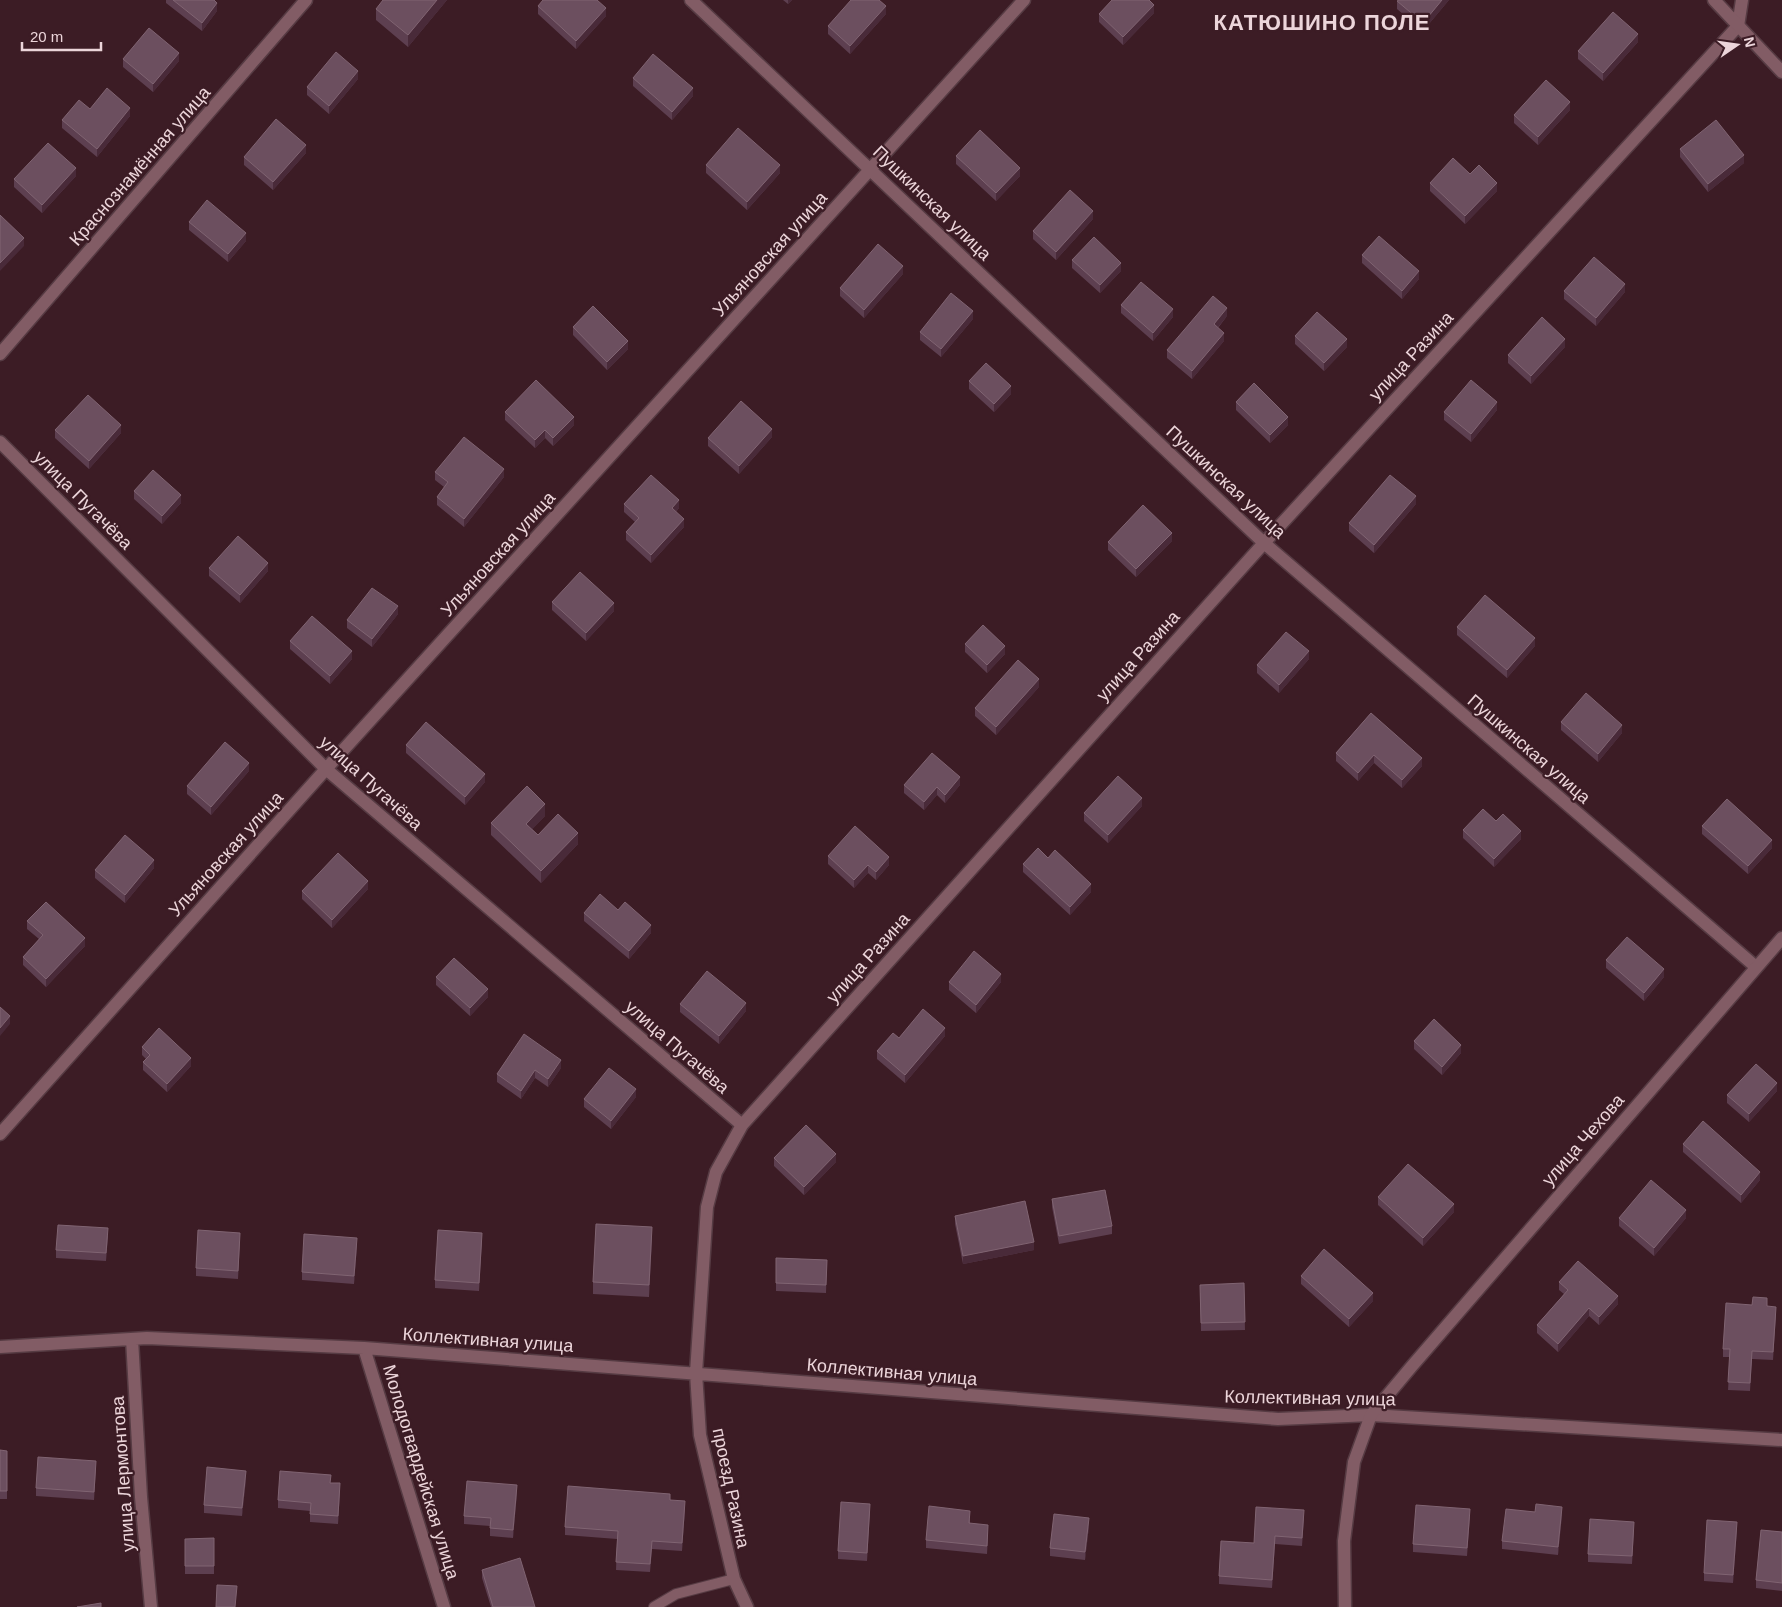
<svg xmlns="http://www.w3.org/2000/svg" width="1782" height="1607" font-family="Helvetica,sans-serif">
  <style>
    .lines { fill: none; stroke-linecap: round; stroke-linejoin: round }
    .service-casing { stroke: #563b43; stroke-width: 12 }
    .minor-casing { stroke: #563b43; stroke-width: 15 }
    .tertiary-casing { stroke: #563b43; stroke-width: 15 }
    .service { stroke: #825c65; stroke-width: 10 }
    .minor { stroke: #825c65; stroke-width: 12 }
    .tertiary { stroke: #825c65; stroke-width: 12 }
    .wall { fill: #5d3f50 }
    .shaded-wall { fill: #492a39 }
    .building { fill: #6c4f5f; stroke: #806472 }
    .labels { text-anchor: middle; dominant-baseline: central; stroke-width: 4.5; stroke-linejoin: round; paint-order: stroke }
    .street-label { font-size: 18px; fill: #ecd5da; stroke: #3c1c25 }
    .district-label { font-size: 22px; font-weight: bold; letter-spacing: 1px; fill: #ecd5da; stroke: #3c1c25 }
  </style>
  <rect width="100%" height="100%" fill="#3c1c25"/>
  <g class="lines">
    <defs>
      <path id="service" d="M654,1607L676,1594L734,1579"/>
      <path id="minor" d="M691,0L1264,543L1756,967
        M0,354L306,0
        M0,442L326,769L742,1125
        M0,1134L326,769L1024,0
        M132,1339L141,1497L151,1607
        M0,1347L147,1338L364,1348L1278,1419L1371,1415L1782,1440
        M364,1348L444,1607
        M747,1607L734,1579L700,1435L696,1373L707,1207L716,1172L742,1125L1264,543L1738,26L1742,0"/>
      <path id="tertiary" d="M1714,0L1782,72
        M1345,1607L1344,1541L1354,1462L1371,1415L1412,1366L1782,938"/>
    </defs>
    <use href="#service" class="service-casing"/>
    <use href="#minor" class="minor-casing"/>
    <use href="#tertiary" class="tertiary-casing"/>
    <use href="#service" class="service"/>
    <use href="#minor" class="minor"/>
    <use href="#tertiary" class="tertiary"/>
  </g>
  <path class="wall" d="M166,0H214L217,11L202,31L166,3Z
    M447,0L408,47L376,20V9Z
    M783,0H792L788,4Z
    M1449,0L1423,31L1397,9V1Z
    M538,6L606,16L576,49L538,14Z
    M1154,13L1123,45L1099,22V14Z
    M886,14L850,54L828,34V26Z
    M1638,42L1603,81L1578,59V51Z
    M123,59L179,61L153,92L123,67Z
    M633,78L693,96L672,120L633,86Z
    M358,79L329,114L307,95V87Z
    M90,109L130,116L97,157L62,128V120Z
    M1570,110L1538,145L1514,123V115Z
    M1680,149L1744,163L1708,192L1680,157Z
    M306,153L273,190L244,165V157Z
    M956,156L1020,176L996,201L956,164Z
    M706,165L780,173L747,210L706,173Z
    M1470,174L1497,191L1465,224L1430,191V183Z
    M76,176L42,213L14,187V179Z
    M1093,219L1056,260L1033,239V231Z
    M189,222L246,241L228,262L189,230Z
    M1362,255L1419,279L1402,299L1362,263Z
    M1072,260L1121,271L1100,293L1072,268Z
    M903,274L864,318L840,296V288Z
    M1564,291L1625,292L1596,326L1564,299Z
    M1121,305L1173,317L1153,341L1121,313Z
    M1227,316L1218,328L1224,341L1192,379L1167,358V350Z
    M973,319L941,357L920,340V332Z
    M573,327L628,349L607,370L573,335Z
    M1295,336L1347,347L1324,371L1295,344Z
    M1565,347L1531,384L1508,363V355Z
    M969,381L1011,394L994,412L969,389Z
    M1236,402L1288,425L1270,443L1236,410Z
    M1497,410L1471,442L1444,420V412Z
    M505,412L574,425L553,446L545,438L535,448L505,420Z
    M55,430L121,433L89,469L55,438Z
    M772,437L739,474L708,446V438Z
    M435,472L504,477L464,527L437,505V497L444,487L435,480Z
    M134,491L181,503L162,524L134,499Z
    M624,504L679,508L676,512L684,527L651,563L626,540V532L635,522L624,512Z
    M1416,504L1374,553L1349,531V523Z
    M1172,541L1136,577L1108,550V542Z
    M209,568L268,571L240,603L209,576Z
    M552,602L614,611L586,641L552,610Z
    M398,614L372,647L347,628V620Z
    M1457,627L1535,646L1507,678L1457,635Z
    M290,641L352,659L330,684L290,649Z
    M965,644L1005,654L987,673L965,652Z
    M1309,659L1279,693L1257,673V665Z
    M1039,687L996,735L975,716V708Z
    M1371,713L1422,766L1402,788L1374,763L1358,781L1336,761V753Z
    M1561,722L1622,733L1598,762L1561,730Z
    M406,745L485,782L465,805L406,753Z
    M249,771L211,815L187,794V786Z
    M904,785H960L945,803L937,795L924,810L904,793Z
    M1142,806L1108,843L1084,821V813Z
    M545,816L532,829L538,835L578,844L541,883L491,835V823Z
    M1496,821L1521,839L1494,867L1463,838V830Z
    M1702,826L1772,848L1748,874L1702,834Z
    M828,856L889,865L876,880L868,873L854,888L828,864Z
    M1023,864L1091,892L1070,915L1023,872Z
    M154,868L125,903L95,878V870Z
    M368,889L332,928L302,899V891Z
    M618,910L651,933L629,959L584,921V913Z
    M27,921L85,946L46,987L23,965V957L39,939L27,929Z
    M1606,960L1664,977L1644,1001L1606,968Z
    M436,977L488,997L470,1016L436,985Z
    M949,982H1001L976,1013L949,990Z
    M680,1004L746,1011L719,1044L680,1012Z
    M945,1036L905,1083L877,1059V1051L899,1038Z
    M1414,1041L1461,1053L1442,1075L1414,1049Z
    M142,1047L191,1066L167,1092L143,1070V1062L146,1059L142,1055Z
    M561,1068L548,1087L535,1078L521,1099L497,1082V1074Z
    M1777,1091L1749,1122L1727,1103V1095Z
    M636,1097L611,1129L584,1107V1099Z
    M1683,1144L1760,1180L1741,1203L1683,1152Z
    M774,1158L836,1162L804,1195L774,1166Z
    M1378,1197L1454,1212L1423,1246L1378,1205Z
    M1052,1199L1112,1226V1234L1059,1244L1052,1207Z
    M955,1216L1034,1250L963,1264L955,1224Z
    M1619,1218H1686L1654,1256L1619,1226Z
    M108,1236L106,1261L56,1258V1250Z
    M652,1238L649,1297L593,1294V1282Z
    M240,1241L238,1279L196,1276V1268Z
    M482,1241L479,1291L435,1288V1280Z
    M357,1246L354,1284L302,1280V1272Z
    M776,1258L827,1260L826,1293L776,1291Z
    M1301,1276L1373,1301L1349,1327L1301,1284Z
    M1559,1282L1618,1304L1599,1325L1589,1316L1558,1352L1537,1333V1325L1564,1294L1559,1290Z
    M1244,1283L1245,1330L1201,1331L1200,1293Z
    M1767,1306L1776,1315L1773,1360L1752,1359L1750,1391L1728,1390L1730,1357H1723V1349Z
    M0,1450L7,1451V1499H0Z
    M96,1469L94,1500L36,1496V1488Z
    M246,1479L242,1516L204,1513V1505Z
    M331,1483L340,1491L338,1524L310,1522V1511L278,1508V1500Z
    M517,1493L513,1538L490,1536V1526L464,1524V1516Z
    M670,1500L685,1509L682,1551L652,1549L650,1572L616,1570L617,1539L565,1535V1527Z
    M870,1512L867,1561L838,1559V1551Z
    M1535,1512L1562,1515L1558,1555L1502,1549V1541Z
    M1470,1517L1467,1556L1413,1552V1544Z
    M1304,1518L1302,1546L1275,1544L1272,1588L1219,1584V1576L1254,1543Z
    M970,1519V1523L988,1533L987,1554L926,1548V1540Z
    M1089,1526L1085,1560L1050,1556V1548Z
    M1634,1530L1632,1564L1588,1562V1554Z
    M1737,1530L1733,1583L1704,1581V1573Z
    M1782,1532V1591L1756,1588V1580Z
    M214,1538V1574H185V1539Z
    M482,1570L535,1607H491L482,1578Z"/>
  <path class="shaded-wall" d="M437,0H447L408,47V35Z
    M788,0H792L788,4Z
    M1442,0H1449L1423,31V23Z
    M217,3V11L202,31V23Z
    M1154,5V13L1123,45V37Z
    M886,6V14L850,54V46Z
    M606,8V16L576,49V41Z
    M1638,34V42L1603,81V73Z
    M179,53V61L153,92V84Z
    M358,71V79L329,114V106Z
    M693,88V96L672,120V112Z
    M1570,102V110L1538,145V137Z
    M130,108V116L97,157V149Z
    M306,145V153L273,190V182Z
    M1744,155V163L1708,192V184Z
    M780,165V173L747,210V202Z
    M76,168V176L42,213V205Z
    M1020,168V176L996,201V193Z
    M1497,183V191L1465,224V216Z
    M1093,211V219L1056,260V252Z
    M246,233V241L228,262V254Z
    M24,238V246L0,271V263Z
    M1121,263V271L1100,293V285Z
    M903,266V274L864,318V310Z
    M1419,271V279L1402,299V291Z
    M1625,284V292L1596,326V318Z
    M1227,308V316L1214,332V324Z
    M1173,309V317L1153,341V333Z
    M973,311V319L941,357V349Z
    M1224,333V341L1192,379V371Z
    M1347,339V347L1324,371V363Z
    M1565,339V347L1531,384V376Z
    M628,341V349L607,370V362Z
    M1011,386V394L994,412V404Z
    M1497,402V410L1471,442V434Z
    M574,417V425L553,446V438Z
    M1288,417V425L1270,443V435Z
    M121,425V433L89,469V461Z
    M772,429V437L739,474V466Z
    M545,430V438L535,448V440Z
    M504,469V477L464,527V519Z
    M181,495V503L162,524V516Z
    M1416,496V504L1374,553V545Z
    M679,500V508L672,516V508Z
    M684,519V527L651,563V555Z
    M1172,533V541L1136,577V569Z
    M268,563V571L240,603V595Z
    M614,603V611L586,641V633Z
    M398,606V614L372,647V639Z
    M1535,638V646L1507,678V670Z
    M1005,646V654L987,673V665Z
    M352,651V659L330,684V676Z
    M1309,651V659L1279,693V685Z
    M1039,679V687L996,735V727Z
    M1622,725V733L1598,762V754Z
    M1374,755V763L1358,781V773Z
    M1422,758V766L1402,788V780Z
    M249,763V771L211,815V807Z
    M485,774V782L465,805V797Z
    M960,777V785L945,803V795Z
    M937,787V795L924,810V802Z
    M1142,798V806L1108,843V835Z
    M545,804V816L526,836V824Z
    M1521,831V839L1494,867V859Z
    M578,833V844L541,883V871Z
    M1772,840V848L1748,874V866Z
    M889,857V865L876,880V872Z
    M154,860V868L125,903V895Z
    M868,865V873L854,888V880Z
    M368,881V889L332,928V920Z
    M1091,884V892L1070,915V907Z
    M651,925V933L629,959V951Z
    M85,938V946L46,987V979Z
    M1664,969V977L1644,1001V993Z
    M1001,974V982L976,1013V1005Z
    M488,989V997L470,1016V1008Z
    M746,1003V1011L719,1044V1036Z
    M10,1016V1024L0,1036V1028Z
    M945,1028V1036L905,1083V1075Z
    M1461,1045V1053L1442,1075V1067Z
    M191,1058V1066L167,1092V1084Z
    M561,1060V1068L548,1087V1079Z
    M535,1070V1078L521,1099V1091Z
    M1777,1083V1091L1749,1122V1114Z
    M636,1089V1097L611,1129V1121Z
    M836,1154V1162L804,1195V1187Z
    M1760,1172V1180L1741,1203V1195Z
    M1454,1204V1212L1423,1246V1238Z
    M1686,1210V1218L1654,1256V1248Z
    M652,1227V1238L649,1297V1285Z
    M357,1238V1246L354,1284V1276Z
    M1034,1242V1250L963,1264V1256Z
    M1373,1293V1301L1349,1327V1319Z
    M1618,1296V1304L1599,1325V1317Z
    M1589,1308V1316L1558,1352V1344Z
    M246,1471V1479L242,1516V1508Z
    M340,1483V1491L338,1524V1516Z
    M517,1485V1493L513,1538V1530Z
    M685,1501V1509L682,1551V1543Z
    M1562,1507V1515L1558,1555V1547Z
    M1089,1518V1526L1085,1560V1552Z
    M1737,1522V1530L1733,1583V1575Z
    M988,1525V1533L987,1554V1546Z
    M1275,1536V1544L1272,1588V1580Z"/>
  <path class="building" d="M173,0H214L217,3L202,23Z
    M383,0H437L408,35L376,9Z
    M543,0H597L606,8L576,41L538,6Z
    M851,0H879L886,6L850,46L828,26Z
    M1112,0H1149L1154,5L1123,37L1099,14Z
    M1399,0H1442L1423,23L1397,1Z
    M1613,12L1638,34L1603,73L1578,51Z
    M149,28L179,53L153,84L123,59Z
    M336,52L358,71L329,106L307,87Z
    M653,54L693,88L672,112L633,78Z
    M1546,80L1570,102L1538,137L1514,115Z
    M107,88L130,108L97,149L62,120L79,100L90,109Z
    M276,119L306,145L273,182L244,157Z
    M1716,120L1744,155L1708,184L1680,149Z
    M738,128L780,165L747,202L706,165Z
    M980,130L1020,168L996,193L956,156Z
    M48,143L76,168L42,205L14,179Z
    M1453,158L1470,174L1479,165L1497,183L1465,216L1430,183Z
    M1070,190L1093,211L1056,252L1033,231Z
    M207,200L246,233L228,254L189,222Z
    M0,215L24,238L0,263Z
    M1379,236L1419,271L1402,291L1362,255Z
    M1094,237L1121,263L1100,285L1072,260Z
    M878,244L903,266L864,310L840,288Z
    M1594,257L1625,284L1596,318L1564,291Z
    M1141,282L1173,309L1153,333L1121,305Z
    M951,293L973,311L941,349L920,332Z
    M1213,296L1227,308L1214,324L1224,333L1192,371L1167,350Z
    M593,306L628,341L607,362L573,327Z
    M1317,312L1347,339L1324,363L1295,336Z
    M1542,317L1565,339L1531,376L1508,355Z
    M986,363L1011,386L994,404L969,381Z
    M536,380L574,417L553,438L545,430L535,440L505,412Z
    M1471,380L1497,402L1471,434L1444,412Z
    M1254,383L1288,417L1270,435L1236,402Z
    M88,395L121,425L89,461L55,430Z
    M741,401L772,429L739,466L708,438Z
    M464,437L504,469L464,519L437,497L448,482L435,472Z
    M153,470L181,495L162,516L134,491Z
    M651,475L679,500L672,508L684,519L651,555L626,532L639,518L624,504Z
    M1390,475L1416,496L1374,545L1349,523Z
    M1143,505L1172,533L1136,569L1108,542Z
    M238,536L268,563L240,595L209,568Z
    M580,572L614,603L586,633L552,602Z
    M372,588L398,606L372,639L347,620Z
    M1485,595L1535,638L1507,670L1457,627Z
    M312,616L352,651L330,676L290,641Z
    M983,625L1005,646L987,665L965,644Z
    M1286,632L1309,651L1279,685L1257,665Z
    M1018,660L1039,679L996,727L975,708Z
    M1586,693L1622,725L1598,754L1561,722Z
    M1371,713L1422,758L1402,780L1374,755L1358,773L1336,753Z
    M426,722L485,774L465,797L406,745Z
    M225,742L249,763L211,807L187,786Z
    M932,753L960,777L945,795L937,787L924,802L904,785Z
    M1118,776L1142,798L1108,835L1084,813Z
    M527,786L545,804L526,824L538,835L558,814L578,833L541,871L491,823Z
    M1727,799L1772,840L1748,866L1702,826Z
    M1483,809L1496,821L1503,814L1521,831L1494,859L1463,830Z
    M855,826L889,857L876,872L868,865L854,880L828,856Z
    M125,835L154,860L125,895L95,870Z
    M1038,848L1048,858L1055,850L1091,884L1070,907L1023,864Z
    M338,853L368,881L332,920L302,891Z
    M600,894L618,910L625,902L651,925L629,951L584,913Z
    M46,902L85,938L46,979L23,957L43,935L27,921Z
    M1627,937L1664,969L1644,993L1606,960Z
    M974,951L1001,974L976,1005L949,982Z
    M454,958L488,989L470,1008L436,977Z
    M707,971L746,1003L719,1036L680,1004Z
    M0,1007L10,1016L0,1028Z
    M923,1009L945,1028L905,1075L877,1051L893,1033L899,1038Z
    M1434,1019L1461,1045L1442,1067L1414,1041Z
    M159,1028L191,1058L167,1084L143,1062L150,1055L142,1047Z
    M524,1034L561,1060L548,1079L535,1070L521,1091L497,1074Z
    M1756,1064L1777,1083L1749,1114L1727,1095Z
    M609,1068L636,1089L611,1121L584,1099Z
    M1703,1121L1760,1172L1741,1195L1683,1144Z
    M806,1125L836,1154L804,1187L774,1158Z
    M1408,1164L1454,1204L1423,1238L1378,1197Z
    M1651,1180L1686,1210L1654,1248L1619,1218Z
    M1105,1190L1112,1226L1059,1236L1052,1199Z
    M1025,1201L1034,1242L963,1256L955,1216Z
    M596,1224L652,1227L649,1285L593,1282Z
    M58,1225L108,1228L106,1253L56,1250Z
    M198,1230L240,1233L238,1271L196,1268Z
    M438,1230L482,1233L479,1283L435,1280Z
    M304,1234L357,1238L354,1276L302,1272Z
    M1324,1249L1373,1293L1349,1319L1301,1276Z
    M776,1258L827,1260L826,1285L776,1283Z
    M1578,1261L1618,1296L1599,1317L1589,1308L1558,1344L1537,1325L1568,1290L1559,1282Z
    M1244,1283L1245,1322L1201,1323L1200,1285Z
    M1753,1297L1767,1298V1306L1776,1307L1773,1352L1752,1351L1750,1383L1728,1382L1730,1349H1723L1726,1303L1752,1305Z
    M0,1450L7,1451V1491H0Z
    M38,1457L96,1461L94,1492L36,1488Z
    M207,1467L246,1471L242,1508L204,1505Z
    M280,1471L331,1475L330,1483H340L338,1516L310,1514L311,1503L278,1500Z
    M467,1481L517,1485L513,1530L490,1528L491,1518L464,1516Z
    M568,1486L670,1494V1500L685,1501L682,1543L652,1541L650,1564L616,1562L618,1531L565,1527Z
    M841,1502L870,1504L867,1553L838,1551Z
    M1536,1504L1562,1507L1558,1547L1502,1541L1506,1509L1535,1512Z
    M1416,1505L1470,1509L1467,1548L1413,1544Z
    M929,1506L970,1511L969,1523L988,1525L987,1546L926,1540Z
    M1256,1507L1304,1510L1302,1538L1275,1536L1272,1580L1219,1576L1221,1541L1254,1543Z
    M1054,1514L1089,1518L1085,1552L1050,1548Z
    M1590,1519L1634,1522L1632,1556L1588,1554Z
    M1707,1520L1737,1522L1733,1575L1704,1573Z
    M1761,1530L1782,1532V1583L1756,1580Z
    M214,1538V1566H185V1539Z
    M520,1558L535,1607H493L482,1570Z
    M217,1585L237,1586L235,1607H216Z
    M101,1603V1607H77Z"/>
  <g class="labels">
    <g class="street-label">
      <text transform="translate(140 166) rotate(-49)">Краснознамённая улица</text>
      <text transform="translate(932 203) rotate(44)">Пушкинская улица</text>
      <text transform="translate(770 254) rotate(-48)">Ульяновская улица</text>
      <text transform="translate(1411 356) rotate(-47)">улица Разина</text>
      <text transform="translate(1226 482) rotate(43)">Пушкинская улица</text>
      <text transform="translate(83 500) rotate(45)">улица Пугачёва</text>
      <text transform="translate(498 554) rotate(-48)">Ульяновская улица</text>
      <text transform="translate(1138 656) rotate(-48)">улица Разина</text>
      <text transform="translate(1529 749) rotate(41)">Пушкинская улица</text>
      <text transform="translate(371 783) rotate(42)">улица Пугачёва</text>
      <text transform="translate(226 854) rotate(-48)">Ульяновская улица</text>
      <text transform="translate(868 958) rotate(-48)">улица Разина</text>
      <text transform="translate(677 1047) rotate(41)">улица Пугачёва</text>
      <text transform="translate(1583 1140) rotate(-49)">улица Чехова</text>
      <text transform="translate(488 1340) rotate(4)">Коллективная улица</text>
      <text transform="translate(892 1372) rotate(5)">Коллективная улица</text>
      <text transform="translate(1310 1398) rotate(1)">Коллективная улица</text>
      <text transform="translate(421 1472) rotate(73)">Молодогвардейская улица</text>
      <text transform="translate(123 1474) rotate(-94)">улица Лермонтова</text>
      <text transform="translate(731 1488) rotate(78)">проезд Разина</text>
    </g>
    <g class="district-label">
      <text x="1322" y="22">КАТЮШИНО ПОЛЕ</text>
    </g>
  </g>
  <g transform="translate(1737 45) rotate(77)" stroke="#3c1c25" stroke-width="4" paint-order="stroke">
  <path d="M0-4L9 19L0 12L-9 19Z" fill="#ecd5da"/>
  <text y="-8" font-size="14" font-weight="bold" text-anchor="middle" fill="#ecd5da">N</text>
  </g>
  <path d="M22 42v8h79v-8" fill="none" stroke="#ecd5da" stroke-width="2.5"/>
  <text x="30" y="42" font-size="15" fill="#ecd5da" stroke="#3c1c25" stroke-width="4" paint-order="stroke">20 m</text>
</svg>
